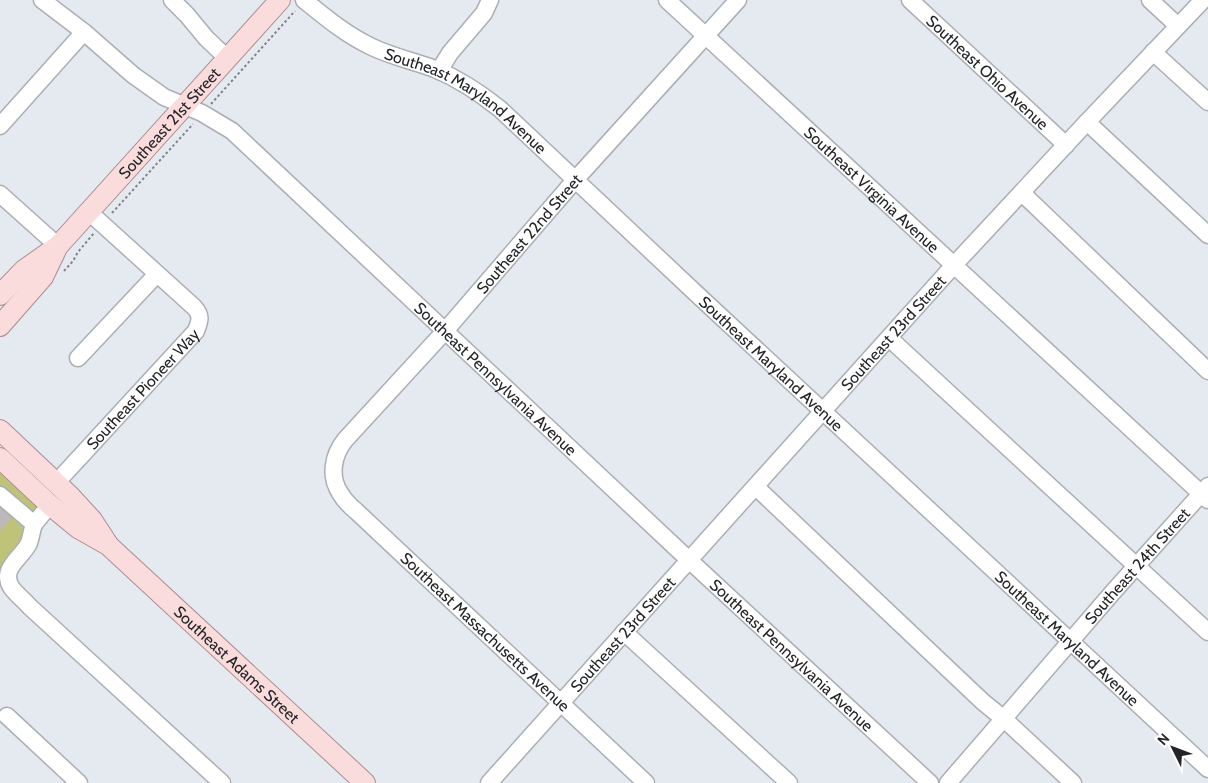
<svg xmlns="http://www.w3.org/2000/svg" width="1208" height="783" font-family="Cabin,sans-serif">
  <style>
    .green { fill: #bfc279 }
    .building { fill: #beb8bd }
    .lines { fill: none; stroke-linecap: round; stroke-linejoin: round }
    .minor-casing { stroke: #aaafb5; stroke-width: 19 }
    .major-casing { stroke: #ac8d8f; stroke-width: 22 }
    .path { stroke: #818388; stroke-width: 2; stroke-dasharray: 2.5 2.5; stroke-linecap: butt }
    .minor { stroke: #fff; stroke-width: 16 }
    .major { stroke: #fadcdd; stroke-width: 20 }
    .labels { text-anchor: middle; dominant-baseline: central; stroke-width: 4; stroke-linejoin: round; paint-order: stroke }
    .street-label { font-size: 16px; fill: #232427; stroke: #fff }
  </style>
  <rect width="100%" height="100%" fill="#e5e9f0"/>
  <path class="green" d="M0,469L47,512L48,520C40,535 24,545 13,558C7,566 7,576 0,583Z"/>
  <path class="building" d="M0,508L11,518L0,531Z"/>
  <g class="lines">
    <defs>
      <g id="minor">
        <path id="s1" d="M42,0L84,32L133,75L164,97L202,113L232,131L689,560L930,783"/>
        <path d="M172,0L187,15L206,38L228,59"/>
        <path id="s2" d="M304,0C325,17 345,34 370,46C390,56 413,61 435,69C459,79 480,93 500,109L702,299L1208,769"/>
        <path id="s3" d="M667,0L1208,500"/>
        <path id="s4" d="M910,0L1066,145"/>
        <path d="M1150,0L1178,26"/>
        <path d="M1153,52L1208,102"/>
        <path d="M439,71L450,53L484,13L490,0"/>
        <path d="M1087,122L1208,235"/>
        <path d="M0,126L84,32"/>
        <path d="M1022,193L1208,371"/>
        <path d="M0,194L58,246"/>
        <path d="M889,338L1208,632"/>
        <path d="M78,358L157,274"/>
        <path id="s5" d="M56,483L196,331C200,320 202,316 194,307L89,212"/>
        <path d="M756,487L983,702L1004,719L1073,783"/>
        <path d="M0,495L34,524L50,505"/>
        <path d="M34,524C32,530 31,537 29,543C22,558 0,568 11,587C16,594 24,600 30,607L222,783"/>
        <path d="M624,632L789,783"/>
        <path d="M7,716L79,783"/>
        <path id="s6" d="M489,783L954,265L1087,122L1203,0"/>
        <path id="s7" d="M646,783L356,511C350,506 344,500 340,493C329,476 333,455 345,440L445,331L575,180L738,0"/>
        <path id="s8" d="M948,783L1113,592L1208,486"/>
      </g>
      <g id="major">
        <path id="s9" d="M0,295L24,270L58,246L280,0"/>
        <path d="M0,326L43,277L56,250"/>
        <path d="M0,430L70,496L92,520L107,543"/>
        <path id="s10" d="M0,458L50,505L78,528L108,545L365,783"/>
      </g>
    </defs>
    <use href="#minor" class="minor-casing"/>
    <use href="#major" class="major-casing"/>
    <path class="path" d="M211,104L295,11
      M112,213L193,124
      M64,271L73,261L78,252L94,233"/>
    <use href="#minor" class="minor"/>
    <use href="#major" class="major"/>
  </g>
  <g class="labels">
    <g class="street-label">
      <text stroke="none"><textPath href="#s4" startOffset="106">Southeast Ohio Avenue</textPath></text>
      <text stroke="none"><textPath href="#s2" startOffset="192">Southeast Maryland Avenue</textPath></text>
      <text stroke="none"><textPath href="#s9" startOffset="242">Southeast 21st Street</textPath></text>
      <text stroke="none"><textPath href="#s3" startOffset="279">Southeast Virginia Avenue</textPath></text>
      <text stroke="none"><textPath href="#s7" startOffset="755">Southeast 22nd Street</textPath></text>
      <text stroke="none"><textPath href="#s6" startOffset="605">Southeast 23rd Street</textPath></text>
      <text stroke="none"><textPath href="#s2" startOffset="598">Southeast Maryland Avenue</textPath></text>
      <text stroke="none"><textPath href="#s1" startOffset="594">Southeast Pennsylvania Avenue</textPath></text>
      <text stroke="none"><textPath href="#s5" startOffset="128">Southeast Pioneer Way</textPath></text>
      <text stroke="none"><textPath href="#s8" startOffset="288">Southeast 24th Street</textPath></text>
      <text transform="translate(485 632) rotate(43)">Southeast Massachusetts Avenue</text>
      <text stroke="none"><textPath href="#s6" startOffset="200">Southeast 23rd Street</textPath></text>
      <text stroke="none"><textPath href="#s2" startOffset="1002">Southeast Maryland Avenue</textPath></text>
      <text stroke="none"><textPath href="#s1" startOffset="999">Southeast Pennsylvania Avenue</textPath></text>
      <text stroke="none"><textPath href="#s10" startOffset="315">Southeast Adams Street</textPath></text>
    </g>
  </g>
  <g transform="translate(1173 748) rotate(312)" stroke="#ffffff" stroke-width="4" paint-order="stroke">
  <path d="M0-4L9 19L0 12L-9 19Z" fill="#232427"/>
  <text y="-8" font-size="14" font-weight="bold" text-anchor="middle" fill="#232427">N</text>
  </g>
</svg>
